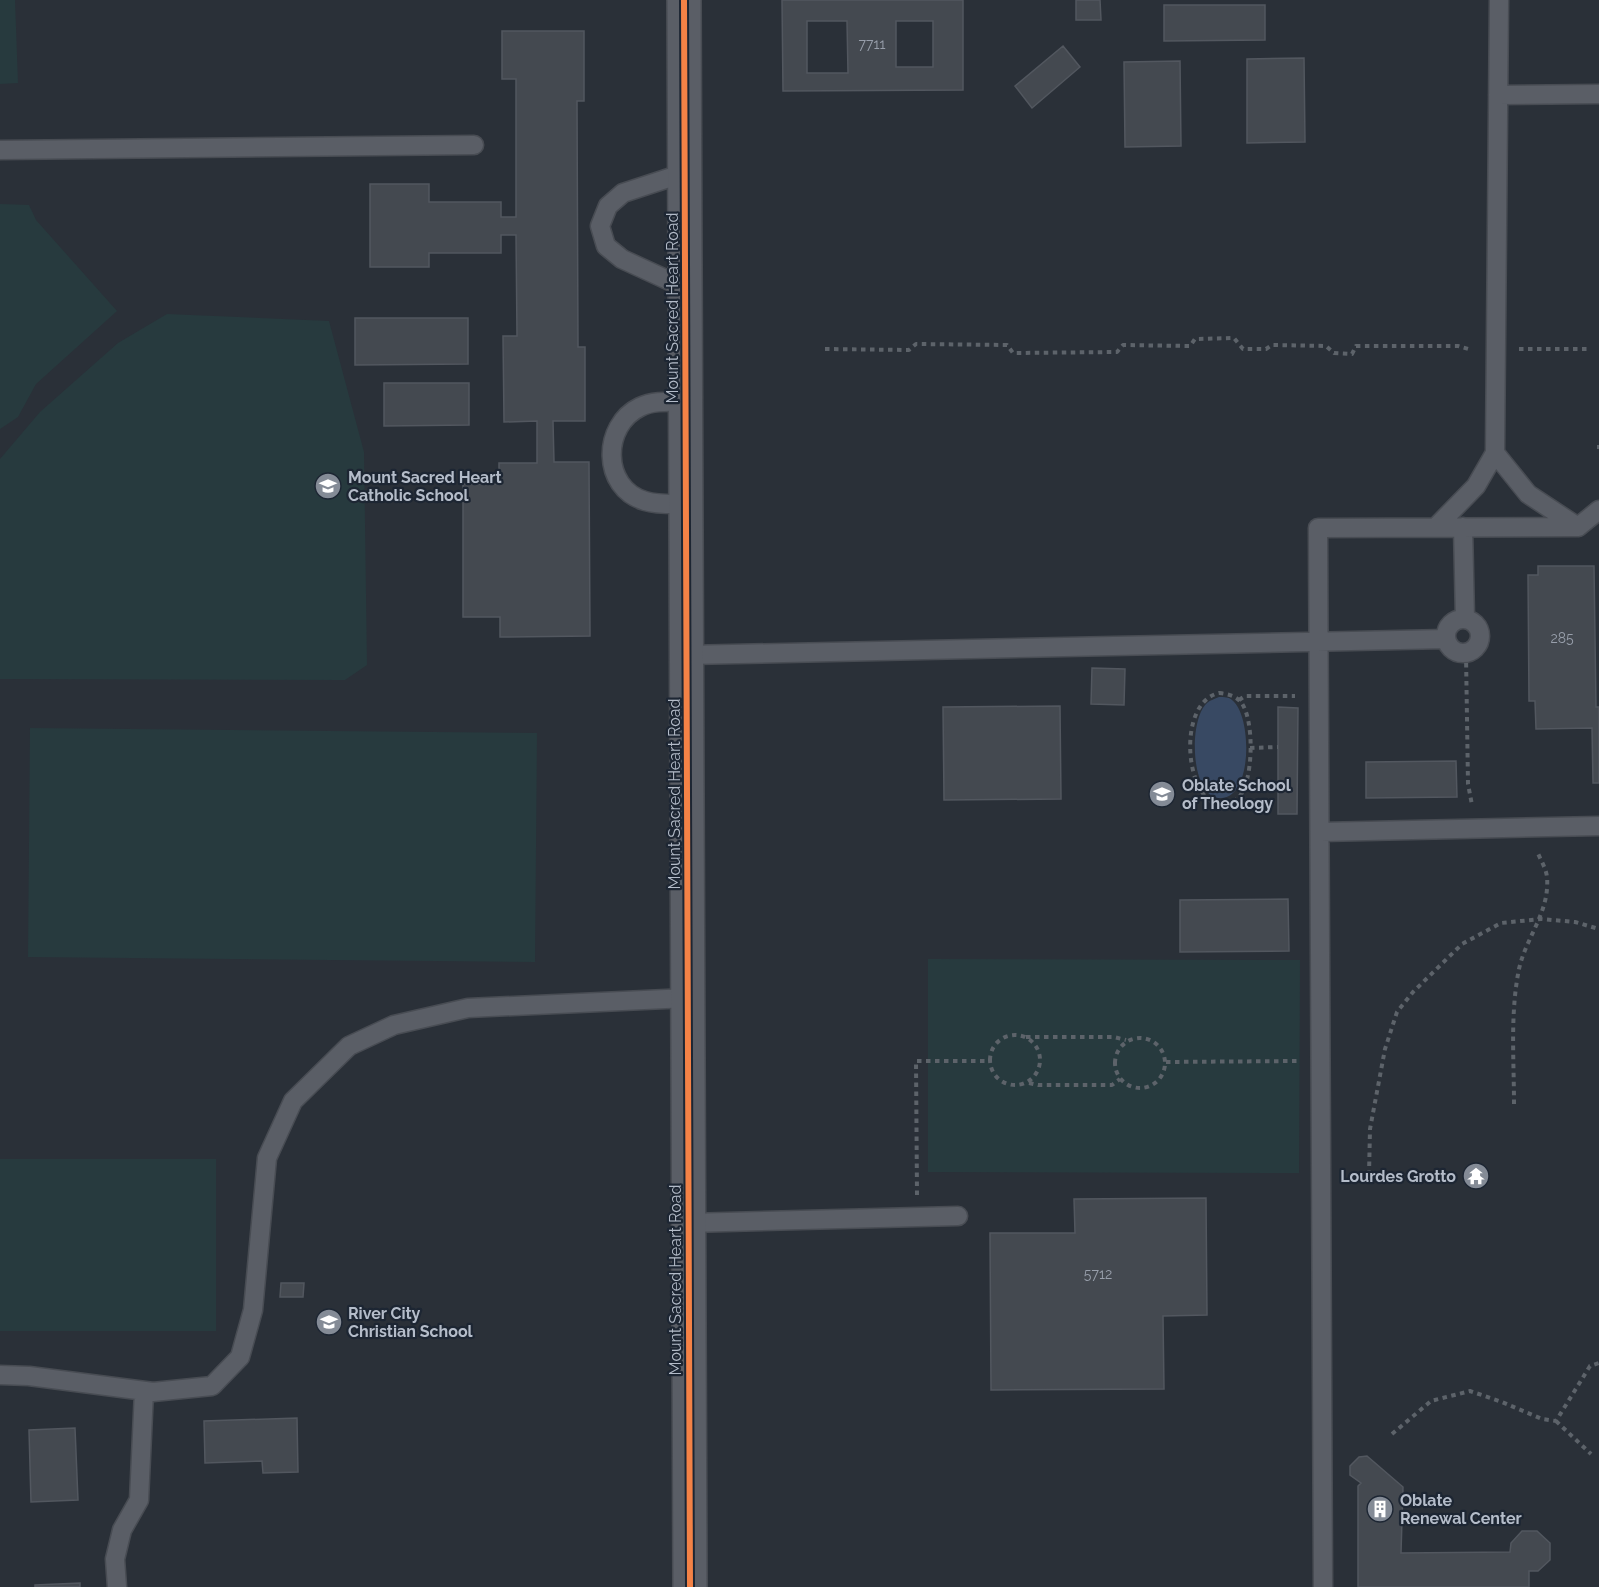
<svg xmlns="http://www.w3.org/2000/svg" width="1599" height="1587" font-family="Raleway,sans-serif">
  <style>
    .green { fill: #273a3e }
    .water { fill: #384963 }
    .building { fill: #444950; stroke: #52575f; stroke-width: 1.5; fill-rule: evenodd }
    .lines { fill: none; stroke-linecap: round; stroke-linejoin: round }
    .service-casing { stroke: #484c53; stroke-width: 21 }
    .minor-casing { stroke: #484c53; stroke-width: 36 }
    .path { stroke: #5d636a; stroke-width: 4; stroke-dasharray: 4.5 4.5; stroke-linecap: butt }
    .service { stroke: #5a5e66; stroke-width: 18 }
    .minor { stroke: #5a5e66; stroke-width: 33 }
    .cycleway-casing { stroke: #1d2633; stroke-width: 10 }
    .cycleway { stroke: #f48246; stroke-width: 6 }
    .labels { text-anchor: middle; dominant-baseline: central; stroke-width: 4.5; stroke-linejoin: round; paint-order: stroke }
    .number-label { font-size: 14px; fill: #989fab }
    .street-label { font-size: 16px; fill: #b4bcc9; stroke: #1d2633 }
    .poi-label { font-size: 16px; font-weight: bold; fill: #b4bcc9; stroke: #1d2633; text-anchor: start }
  </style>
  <rect width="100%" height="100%" fill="#2a3038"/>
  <path class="green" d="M0,0H15L18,83L0,84Z
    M0,204L29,205L36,220L117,311L36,384L18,417L0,429Z
    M167,314L329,321L364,452L367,665L345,680L0,679V459L40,412L118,343Z
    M30,728L537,733L535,962L28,957Z
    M928,959L1300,960L1299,1173L928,1172Z
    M0,1159H216V1331H0Z"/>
  <path class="water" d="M1219,697C1224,697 1229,697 1232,700C1252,715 1253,796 1222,798C1190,801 1188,720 1207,703C1210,700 1215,699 1219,697Z"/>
  <path class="building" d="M782,0H963V90L783,91ZM807,21H847L848,73H807ZM896,21H933V67H896Z
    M1076,0H1100L1101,20H1076Z
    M1164,5H1265V40L1164,41Z
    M502,31H584V101H577L578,347H585V421H553L554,462H589L590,636L500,637V617H463V484H499V463H537V421L504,422L503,336H517L516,235H501V253H429V267H370V184H429V202H501V217H516V79H502Z
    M1063,46L1080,67L1032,108L1015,86Z
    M1304,58L1305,142L1247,143V59Z
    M1180,61L1181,146L1125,147L1124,62Z
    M355,318H468V364L355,365Z
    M384,383H469V425L384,426Z
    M1538,566H1594L1596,707H1599V783H1593L1592,728L1536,729L1535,701H1529L1528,575H1538Z
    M1092,668L1125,669L1124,705L1091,704Z
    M1060,706L1061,799L944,800L943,707Z
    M1278,707L1298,708L1297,814H1278Z
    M1456,761L1457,797L1366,798V762Z
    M1288,899L1289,951L1180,952V900Z
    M1206,1198L1207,1315L1163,1316L1164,1389L991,1390L990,1233H1075L1074,1199Z
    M281,1283H304L303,1297H280Z
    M297,1418L298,1472L263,1473L262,1461L205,1463L204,1421Z
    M75,1428L78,1500L31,1502L29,1430Z
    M1367,1456L1403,1487L1401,1553L1510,1552L1511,1543L1522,1531H1537L1550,1543V1560L1538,1571H1529V1587H1358V1486L1361,1483L1350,1475V1466L1359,1457Z
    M80,1583V1587H35V1585Z"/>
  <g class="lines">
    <defs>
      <path id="service" d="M1498,95L1599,94
        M0,150L474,145
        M684,173L623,193L608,206L600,226L606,246L622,259L685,288
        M686,402C671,402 654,400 640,407C602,425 601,488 645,501C658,505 672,504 686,504
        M1495,453L1528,494L1578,527
        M1436,527L1476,486L1495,453L1499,0
        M1463,527L1465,619
        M1446 636a17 17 0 1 1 34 0a17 17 0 1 1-34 0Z
        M687,655L1446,639
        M1321,832L1599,826
        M689,1223L958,1216
        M0,1375L29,1376L153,1392L212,1386L240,1357L253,1310L267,1158L293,1101L349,1046L394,1025L468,1008L688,998
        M117,1587L115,1559L122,1530L139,1500L144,1391
        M1323,1587L1318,528L1578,527L1599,510"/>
      <path id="minor" d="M684,0L690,1587"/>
    </defs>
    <use href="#service" class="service-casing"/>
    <use href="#minor" class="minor-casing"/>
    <path class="path" d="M825,349L909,350L916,344L1007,345L1013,353L1117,352L1123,345L1190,346L1195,339L1234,338L1243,349H1266L1272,345L1326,346L1334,353L1352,354L1356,346H1458L1472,350
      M1519,349H1591
      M1599,445V449
      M1466,654L1468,784L1472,805
      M1219,693C1226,694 1234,695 1240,701C1255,717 1254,783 1238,798C1234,802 1227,804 1221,804C1186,805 1175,703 1219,693Z
      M1239,700L1245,696H1295
      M1250,748L1278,747
      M990 1060a25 25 0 1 1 50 0a25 25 0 1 1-50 0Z
      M1026,1037H1114L1126,1040
      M1115 1063a25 25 0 1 1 50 0a25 25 0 1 1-50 0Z
      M1166,1062L1297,1061
      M1029,1083L1038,1085H1112L1120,1079
      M1514,1104C1514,1060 1510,1013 1519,969C1526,937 1550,912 1547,877C1546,868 1540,859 1537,851
      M1369,1175L1370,1129L1385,1049L1397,1012L1413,992L1462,944L1501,923L1541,919L1575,922L1599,929
      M917,1195L916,1061H989
      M1556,1421L1591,1454
      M1392,1434L1431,1401L1470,1391L1502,1402L1542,1419L1556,1421L1590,1366L1599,1363"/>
    <use href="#service" class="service"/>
    <use href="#minor" class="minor"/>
    <defs>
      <path id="cycleway" d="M684,0L690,1587"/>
    </defs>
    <use href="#cycleway" class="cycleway-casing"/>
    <use href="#cycleway" class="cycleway"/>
  </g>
  <defs>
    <symbol id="school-disc" viewBox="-11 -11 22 22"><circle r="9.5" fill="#848b96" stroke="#1d2633"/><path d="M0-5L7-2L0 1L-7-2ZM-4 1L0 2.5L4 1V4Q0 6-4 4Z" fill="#fff"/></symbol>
    <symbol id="university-disc" viewBox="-11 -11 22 22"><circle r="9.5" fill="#848b96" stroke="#1d2633"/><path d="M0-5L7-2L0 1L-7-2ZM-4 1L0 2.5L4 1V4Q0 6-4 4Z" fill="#fff"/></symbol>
    <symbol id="temple-disc" viewBox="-11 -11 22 22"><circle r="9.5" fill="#848b96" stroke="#1d2633"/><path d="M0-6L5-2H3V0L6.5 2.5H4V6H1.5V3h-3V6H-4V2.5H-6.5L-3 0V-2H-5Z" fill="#fff"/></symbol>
    <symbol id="building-disc" viewBox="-11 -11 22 22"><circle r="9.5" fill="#848b96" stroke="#1d2633"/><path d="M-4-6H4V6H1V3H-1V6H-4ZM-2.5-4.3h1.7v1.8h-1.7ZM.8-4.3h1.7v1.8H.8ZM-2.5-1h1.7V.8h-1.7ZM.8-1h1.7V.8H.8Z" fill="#fff"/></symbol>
  </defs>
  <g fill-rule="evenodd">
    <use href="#school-disc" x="313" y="471" width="30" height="30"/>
    <use href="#university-disc" x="1147" y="779" width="30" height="30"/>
    <use href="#temple-disc" x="1461" y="1161" width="30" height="30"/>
    <use href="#school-disc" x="314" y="1307" width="30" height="30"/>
    <use href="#building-disc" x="1365" y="1494" width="30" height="30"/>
  </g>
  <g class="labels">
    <g class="number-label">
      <text x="872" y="44">7711</text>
      <text x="1562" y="638">285</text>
      <text x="1098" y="1274">5712</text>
    </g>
    <g class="street-label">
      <text transform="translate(672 308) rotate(-90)">Mount Sacred Heart Road</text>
      <text transform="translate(674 794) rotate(-90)">Mount Sacred Heart Road</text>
      <text transform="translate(675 1280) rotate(-90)">Mount Sacred Heart Road</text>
    </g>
    <g class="poi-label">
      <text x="348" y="477">Mount Sacred Heart<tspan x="348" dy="18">Catholic School</tspan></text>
      <text x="1182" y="785">Oblate School<tspan x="1182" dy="18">of Theology</tspan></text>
      <text x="1456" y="1176" text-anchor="end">Lourdes Grotto</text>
      <text x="348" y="1313">River City<tspan x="348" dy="18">Christian School</tspan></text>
      <text x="1400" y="1500">Oblate<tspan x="1400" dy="18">Renewal Center</tspan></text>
    </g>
  </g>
</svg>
